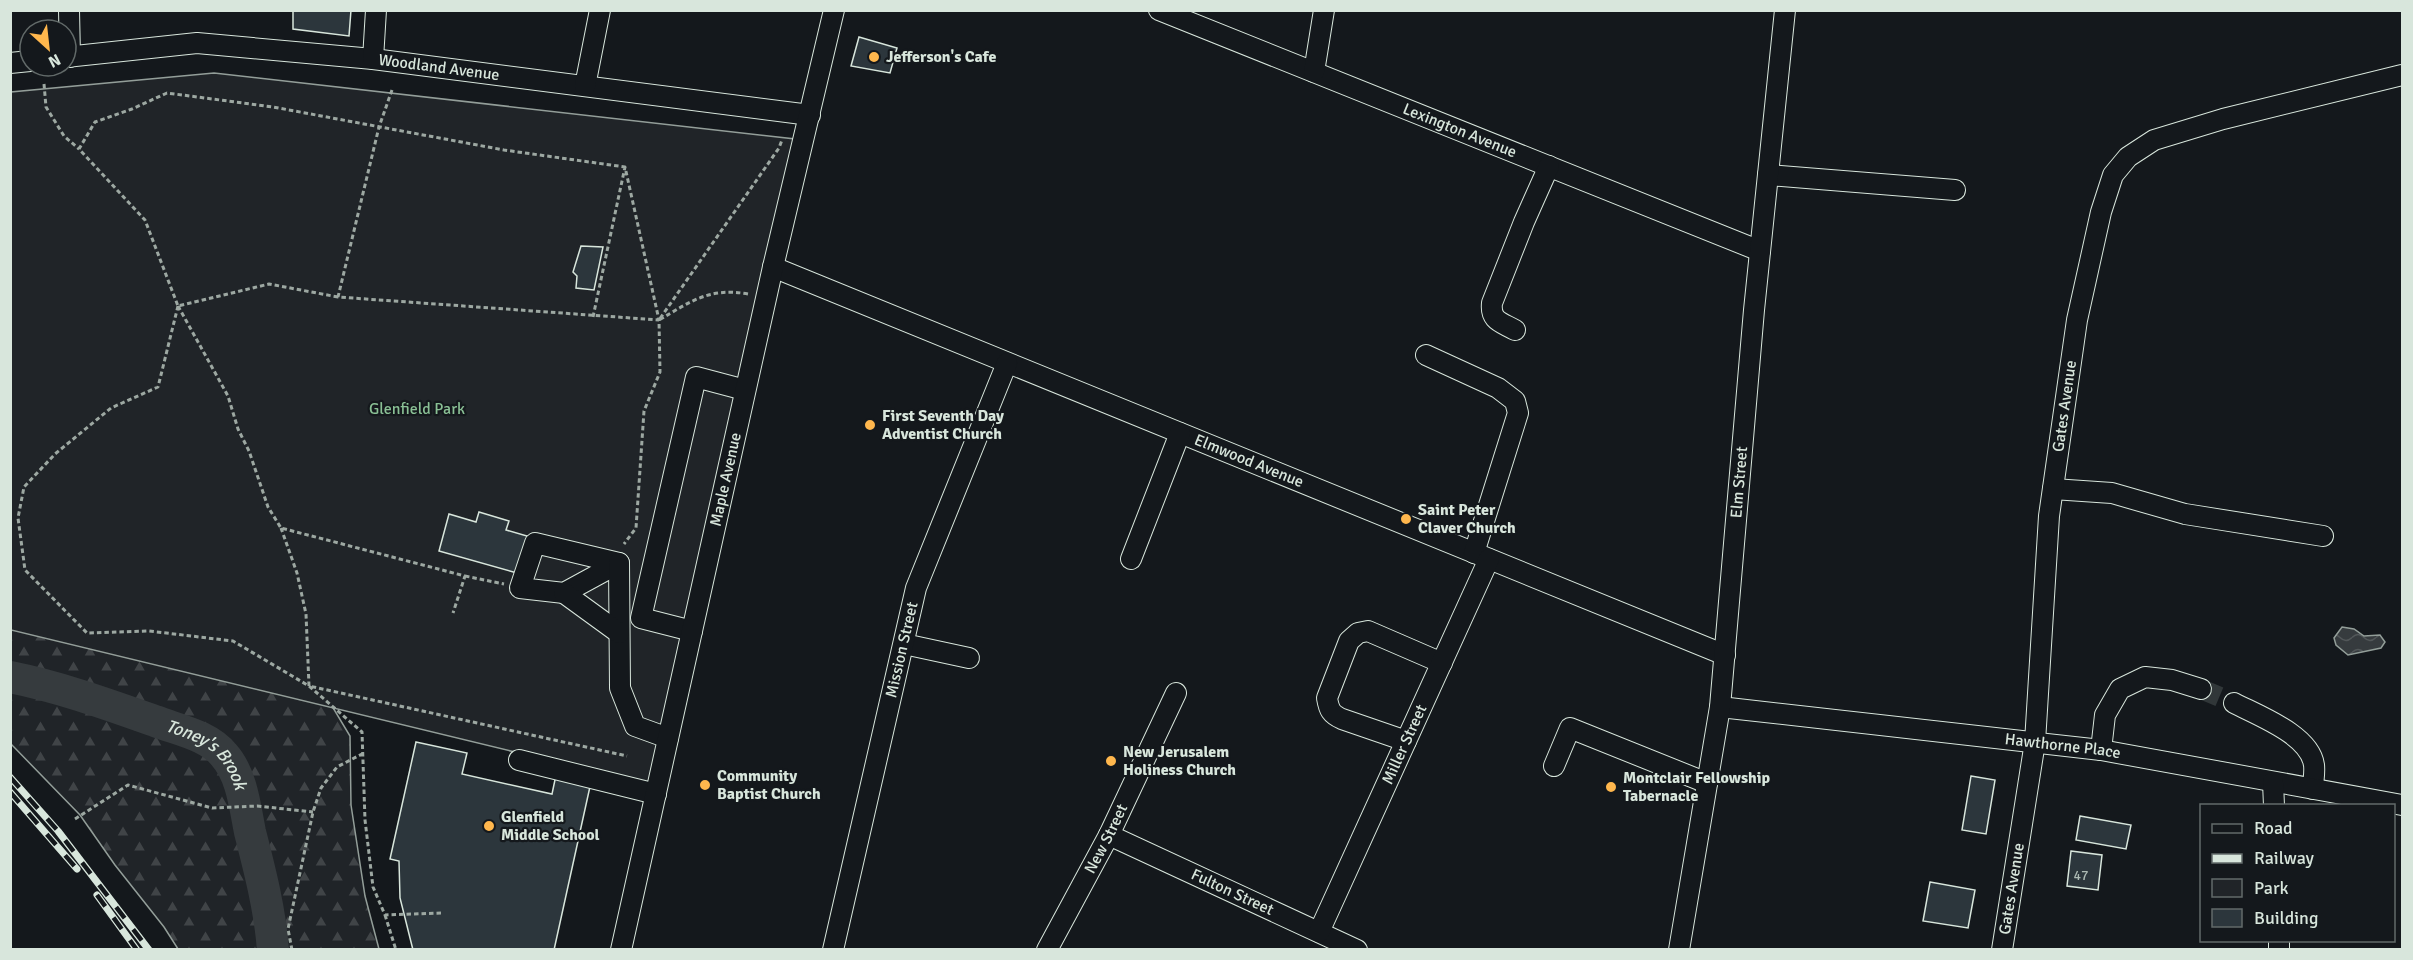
<svg xmlns="http://www.w3.org/2000/svg" width="2413" height="960" font-family="Signika,sans-serif">
  <style>
    .forest { fill: url(#forest-firs); stroke: #939e99; stroke-width: 1.5 }
    .green { fill: #202428; stroke: #939e99; stroke-width: 1.5 }
    .water { fill: url(#water-waves); stroke: #939e99; stroke-width: 1.5 }
    .lines { fill: none; stroke-linecap: round; stroke-linejoin: round }
    .river { stroke: #363b3e; stroke-width: 32 }
    .building { fill: #2c363c; stroke: #d8e6dc; stroke-width: 1.5 }
    .minor-tunnel { stroke: #313739; stroke-width: 20; stroke-dasharray: 20 10; stroke-linecap: butt }
    .minor-casing { stroke: #d8e6dc; stroke-width: 22 }
    .path { stroke: #9da8a2; stroke-width: 3; stroke-dasharray: 4.5 3; stroke-linecap: butt }
    .minor { stroke: #14181c; stroke-width: 20 }
    .rail-casing { stroke: #d8e6dc; stroke-width: 7 }
    .rail { stroke: #14181c; stroke-width: 4.5; stroke-dasharray: 14; stroke-linecap: butt }
    .poi-dot { fill: #ffb74d; stroke: #14181c; stroke-width: 2 }
    .labels { text-anchor: middle; dominant-baseline: central; stroke-width: 4.5; stroke-linejoin: round; paint-order: stroke }
    .number-label { font-size: 14px; fill: #adbab4 }
    .poi-label { font-size: 16px; font-weight: bold; fill: #d8e6dc; stroke: #14181c; text-anchor: start }
    .street-label { font-size: 16px; fill: #d8e6dc; stroke: #14181c }
    .park-label { font-size: 16px; fill: #8ac095; stroke: #14181c }
    .water-label { font-size: 18px; font-style: italic; fill: #d8e6dc; stroke: #14181c }
  </style>
  <defs>
    <pattern id="forest-firs" width="22" height="20" patternUnits="userSpaceOnUse" patternTransform="scale(1.5)"><rect width="22" height="20" fill="#202428"/><path d="M5 1l3.5 6h-7zM16 11l3.5 6h-7z" fill="#404447"/></pattern>
    <pattern id="water-waves" width="16" height="10" patternUnits="userSpaceOnUse" patternTransform="scale(1.5)"><rect width="16" height="10" fill="#363b3e"/><path d="M0 5q4-4 8 0t8 0" fill="none" stroke="#525759"/></pattern>
  </defs>
  <rect width="100%" height="100%" fill="#14181c"/>
  <path class="forest" d="M11,171L350,736L351,805L365,896L379,949H178L164,927L115,865L80,815L11,744Z"/>
  <path class="green" d="M214,73L795,139L651,785L11,630V92Z"/>
  <path class="water" d="M2342,627L2354,629L2364,636L2380,635L2385,642L2381,648L2348,655L2336,645L2334,638Z"/>
  <g class="lines">
    <path class="river" id="s1" d="M10,677C60,687 107,704 155,721C178,730 208,735 224,755C242,775 245,807 250,832C260,871 270,910 273,950"/>
  </g>
  <path class="building" d="M293,10H351L349,36L293,29Z
    M859,37L897,48L890,73L851,66Z
    M581,246L603,247L594,290L576,288L577,276L573,272Z
    M479,512L509,521L506,530L527,536L517,573L439,551L449,514L476,522Z
    M416,742L467,753L462,774L552,794L556,775L591,782L554,950H413L400,898L399,861L390,859Z
    M1971,776L1995,780L1986,834L1962,830Z
    M2080,816L2131,825L2126,849L2076,840Z
    M2071,851L2102,855L2098,890L2067,886Z
    M1930,882L1975,890L1968,928L1923,921Z"/>
  <g class="lines">
    <path class="minor-tunnel" d="M2201,689L2234,703"/>
    <defs>
      <g id="minor">
        <path d="M69,10L70,57"/>
        <path id="s2" d="M1159,10L1760,251"/>
        <path id="s3" d="M66,57L197,43L373,59L810,115"/>
        <path d="M373,59L376,10"/>
        <path d="M10,63L30,61"/>
        <path d="M1314,72L1324,10"/>
        <path d="M585,86L600,10"/>
        <path d="M1768,175L1955,190"/>
        <path id="s4" d="M773,267L1725,655"/>
        <path d="M1515,330C1501,322 1490,321 1492,303L1524,222L1549,166"/>
        <path d="M1426,355L1498,388L1515,401L1518,413L1474,553"/>
        <path d="M2053,489L2112,493L2185,514L2323,536"/>
        <path d="M535,543L619,563L564,593L520,588Z"/>
        <path d="M1131,559L1180,433"/>
        <path d="M619,563L620,688L635,726L668,738"/>
        <path d="M564,593L619,633"/>
        <path d="M692,631L641,618L696,377L745,390"/>
        <path d="M904,644L969,658"/>
        <path d="M2234,703C2259,716 2310,735 2314,765C2315,773 2313,781 2313,789"/>
        <path id="s5" d="M1720,707L2101,750L2402,805"/>
        <path d="M1406,741L1342,719C1331,714 1329,710 1327,698L1349,641L1358,633L1368,631L1442,663"/>
        <path d="M2101,750L2105,715L2120,689L2145,677L2172,680L2201,689"/>
        <path d="M519,760L656,794"/>
        <path d="M1554,766L1570,728L1707,783"/>
        <path d="M2273,782L2274,806"/>
        <path id="s6" d="M1109,835L1357,950"/>
        <path id="s7" d="M1319,932L1489,559"/>
        <path d="M2279,940V950"/>
        <path id="s8" d="M621,950L773,267L834,10"/>
        <path id="s9" d="M833,950L916,588L1007,363"/>
        <path id="s10" d="M1047,950L1109,835L1176,693"/>
        <path id="s11" d="M1679,950L1720,707L1754,310L1785,10"/>
        <path id="s12" d="M2002,950L2035,742L2049,516L2077,320L2101,212L2113,175L2128,157L2154,140L2223,119L2402,75"/>
      </g>
    </defs>
    <use href="#minor" class="minor-casing"/>
    <path class="path" d="M44,84L46,107L64,136L79,149
      M392,90L379,127L338,297L659,320L660,372L644,411L636,528L624,544
      M748,294C709,287 690,302 659,320L779,148L782,140
      M338,297L269,284L178,306L145,220L79,149L95,122L132,109L167,93L273,107L504,150L625,167
      M178,306L158,387L111,408L55,454L24,487L18,518L25,570L87,633L149,631L233,641L309,686L306,614L297,573L281,528
      M178,306L228,396L238,429L249,451L268,507L281,528L465,576L453,613
      M593,317L625,167L659,320
      M465,576L504,584
      M75,819L128,785L212,808L257,806L313,812
      M441,913L385,915L373,887L365,820L362,732L309,686L627,756
      M385,915L396,950
      M292,950L288,929L313,812L321,788L337,767L362,754"/>
    <use href="#minor" class="minor"/>
    <defs>
      <path id="rail" d="M10,777L58,831L149,950
        M10,792L77,869
        M97,895L137,950"/>
    </defs>
    <use href="#rail" class="rail-casing"/>
    <use href="#rail" class="rail"/>
  </g>
  <g class="poi-dot">
    <circle cx="874" cy="57" r="6"/>
    <circle cx="870" cy="425" r="6"/>
    <circle cx="1406" cy="519" r="6"/>
    <circle cx="1111" cy="761" r="6"/>
    <circle cx="705" cy="785" r="6"/>
    <circle cx="1611" cy="787" r="6"/>
    <circle cx="489" cy="826" r="6"/>
  </g>
  <g class="labels">
    <g class="number-label">
      <text x="2081" y="875">47</text>
    </g>
    <g class="poi-label">
      <text x="886" y="57">Jefferson's Cafe</text>
      <text x="882" y="416">First Seventh Day<tspan x="882" dy="18">Adventist Church</tspan></text>
      <text x="1418" y="510">Saint Peter<tspan x="1418" dy="18">Claver Church</tspan></text>
      <text x="1123" y="752">New Jerusalem<tspan x="1123" dy="18">Holiness Church</tspan></text>
      <text x="717" y="776">Community<tspan x="717" dy="18">Baptist Church</tspan></text>
      <text x="1623" y="778">Montclair Fellowship<tspan x="1623" dy="18">Tabernacle</tspan></text>
      <text x="501" y="817">Glenfield<tspan x="501" dy="18">Middle School</tspan></text>
    </g>
    <g class="street-label">
      <text stroke="none"><textPath href="#s3" startOffset="375">Woodland Avenue</textPath></text>
      <text stroke="none"><textPath href="#s2" startOffset="324">Lexington Avenue</textPath></text>
      <text stroke="none"><textPath href="#s12" startOffset="548">Gates Avenue</textPath></text>
      <text stroke="none"><textPath href="#s4" startOffset="514">Elmwood Avenue</textPath></text>
      <text stroke="none"><textPath href="#s8" startOffset="482">Maple Avenue</textPath></text>
      <text stroke="none"><textPath href="#s11" startOffset="472">Elm Street</textPath></text>
      <text stroke="none"><textPath href="#s9" startOffset="308">Mission Street</textPath></text>
      <text stroke="none"><textPath href="#s7" startOffset="206">Miller Street</textPath></text>
      <text stroke="none"><textPath href="#s5" startOffset="345">Hawthorne Place</textPath></text>
      <text stroke="none"><textPath href="#s10" startOffset="126">New Street</textPath></text>
      <text stroke="none"><textPath href="#s12" startOffset="62">Gates Avenue</textPath></text>
      <text stroke="none"><textPath href="#s6" startOffset="136">Fulton Street</textPath></text>
    </g>
    <g class="park-label">
      <text x="417" y="409">Glenfield Park</text>
    </g>
    <g class="water-label">
      <text stroke="none"><textPath href="#s1" startOffset="216">Toney's Brook</textPath></text>
    </g>
  </g>
  <rect width="2413" height="960" fill="none" stroke="#d8e6dc" stroke-width="24"/>
  <rect x="2200" y="804" width="195" height="138" fill="#14181c" stroke="#626a69" stroke-width="1.5"/>
  <rect x="2212" y="824" width="30" height="9" fill="#14181c" stroke="#626a69" stroke-width="1.5"/>
  <text x="2254" y="834" font-size="18" fill="#d8e6dc">Road</text>
  <rect x="2212" y="854" width="30" height="9" fill="#d8e6dc" stroke="#626a69" stroke-width="1.5"/>
  <text x="2254" y="864" font-size="18" fill="#d8e6dc">Railway</text>
  <rect x="2212" y="879" width="30" height="18" fill="#202428" stroke="#626a69" stroke-width="1.5"/>
  <text x="2254" y="894" font-size="18" fill="#d8e6dc">Park</text>
  <rect x="2212" y="909" width="30" height="18" fill="#2c363c" stroke="#626a69" stroke-width="1.5"/>
  <text x="2254" y="924" font-size="18" fill="#d8e6dc">Building</text>
  <g transform="translate(48 48) rotate(153)"><circle r="28" fill="#14181c" stroke="#626a69" stroke-width="1.5"/>
  <path d="M0-4.5L10 22L0 15L-10 22Z" fill="#ffb74d"/>
  <text y="-9" font-size="16" font-weight="bold" text-anchor="middle" fill="#d8e6dc">N</text>
  </g>
</svg>
